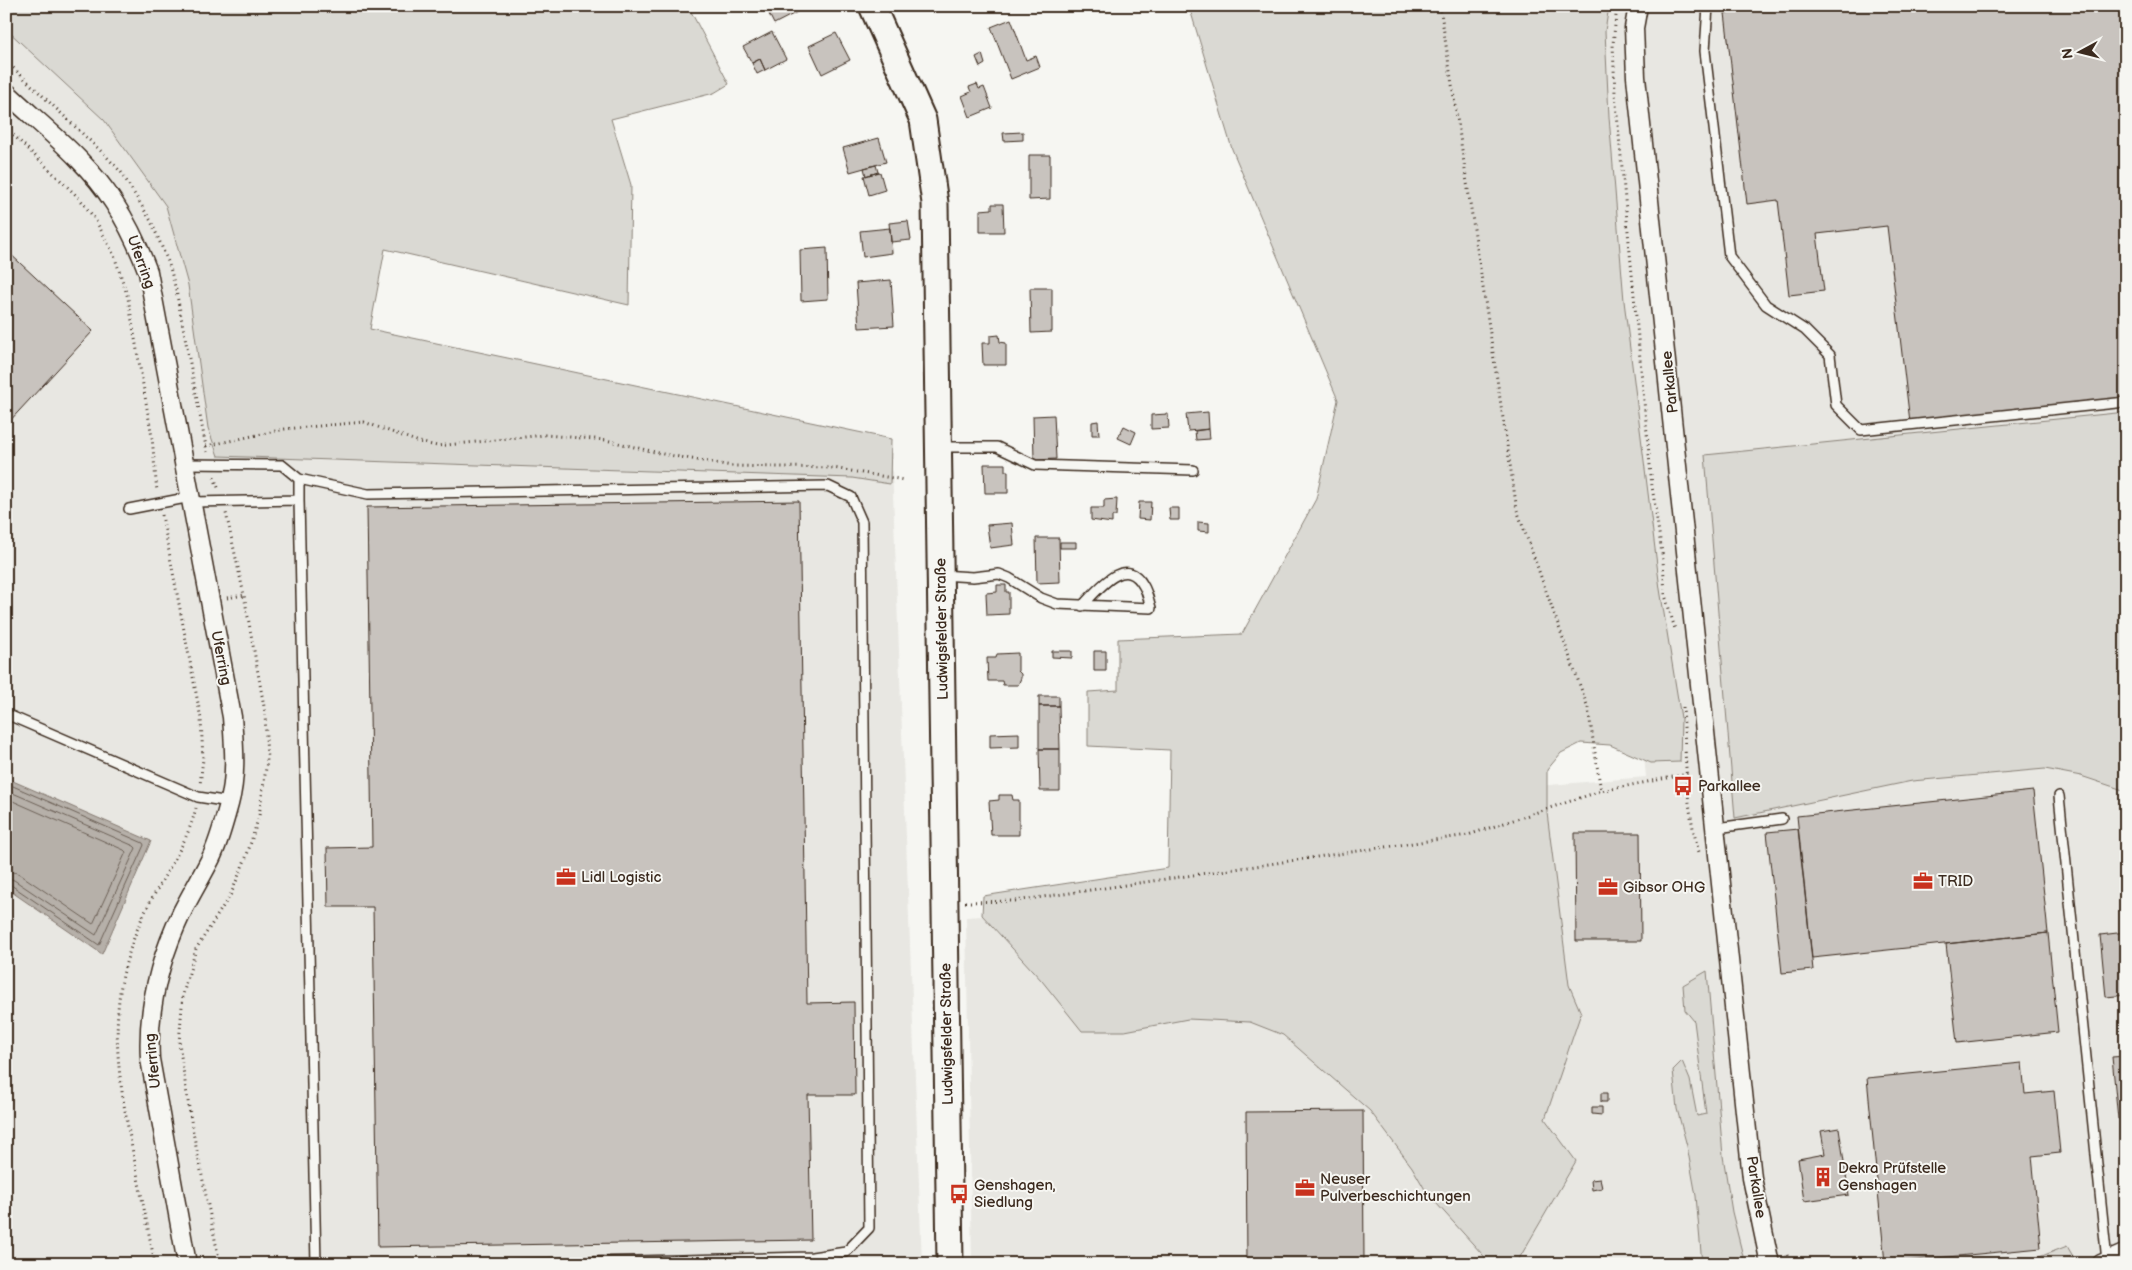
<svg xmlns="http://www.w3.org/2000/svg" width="2132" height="1270" font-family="'Balsamiq Sans',sans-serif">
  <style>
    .built { fill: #e8e7e2 }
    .green { fill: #dad9d3; stroke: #8a8278 }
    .water { fill: #b6b0a9; stroke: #857a71 }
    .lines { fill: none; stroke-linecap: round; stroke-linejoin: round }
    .shore { stroke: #6c6056; stroke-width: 1 }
    .building { fill: #c8c3be; stroke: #3b2a1e }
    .lane-casing { stroke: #3b2a1e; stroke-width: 12 }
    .street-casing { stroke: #3b2a1e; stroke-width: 21 }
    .secondary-casing { stroke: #3b2a1e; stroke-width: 29 }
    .path { stroke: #3b2a1e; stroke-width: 3; stroke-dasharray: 1 4; stroke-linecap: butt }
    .lane { stroke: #f6f6f2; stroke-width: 9 }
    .street { stroke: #f6f6f2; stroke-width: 18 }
    .secondary { stroke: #f6f6f2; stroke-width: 25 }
    .labels { text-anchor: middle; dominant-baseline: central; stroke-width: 4; stroke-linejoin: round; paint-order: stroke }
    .street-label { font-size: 15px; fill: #3b2a1e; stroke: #f6f6f2 }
    .poi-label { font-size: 15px; fill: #3b2a1e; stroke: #f6f6f2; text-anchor: start }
  </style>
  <rect width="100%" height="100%" fill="#f6f6f2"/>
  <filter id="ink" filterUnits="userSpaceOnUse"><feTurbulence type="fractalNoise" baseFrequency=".02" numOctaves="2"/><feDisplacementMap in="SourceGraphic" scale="10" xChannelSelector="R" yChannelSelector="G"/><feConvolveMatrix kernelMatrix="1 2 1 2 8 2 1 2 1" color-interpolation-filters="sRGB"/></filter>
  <g filter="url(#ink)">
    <path class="built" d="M6,6L370,329L891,439L922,1264H6Z
      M1574,6H2126V1264H972L966,917L1019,914L1537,786L1646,777Z"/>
    <path class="green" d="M6,6H688L729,84L714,93L611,119L631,185L629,305L385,249L370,329L891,439L890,484L852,478L218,456L208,428L188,285L166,206L104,120L6,29Z
      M1189,6H1609L1605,31L1609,117L1624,301L1660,589L1681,718L1680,762L1651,763L1610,745L1581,743L1561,753L1547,770V813L1569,985L1581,1013L1545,1119L1576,1161L1516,1264H1491L1427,1193L1412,1167L1370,1111L1283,1035L1250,1022L1188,1019L1125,1031H1082L1042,981L982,915L983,896L1168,868L1170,750L1088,746V692L1118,690V639L1242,634L1316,499L1338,400L1232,149Z
      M2126,412V791L2081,776L2045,769L1912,781L1735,818L1705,455Z
      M1707,971L1723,1156L1732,1212L1745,1264H1702L1696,1196L1687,1146L1677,1109L1673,1070L1682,1061L1690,1080L1697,1116L1706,1114L1694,1021L1685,1010L1683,985Z
      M2067,1246L2074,1258L2061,1264H2022Z"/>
    <path class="water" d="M6,778L151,841L102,954L6,888Z"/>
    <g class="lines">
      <path class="shore" d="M6,783L143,843L144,845L99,945L11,885L6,884
        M6,790L134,846L136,848L96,935L14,880L6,878
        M6,798L124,850L126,852L93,924L18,873L6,871"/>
    </g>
    <path class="building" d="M772,6H809L774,24L769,14L775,11Z
      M1788,6H2126V397L1910,422L1887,226L1817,234L1824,291L1789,295L1778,200L1747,204L1725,13Z
      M1011,19L1026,60L1036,56L1040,67L1011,79L991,27Z
      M772,32L786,59L765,70L760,59L752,63L743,47Z
      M836,33L850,60L822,74L809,46Z
      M982,54L985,64L980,67L976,57Z
      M760,59L765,70L757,74L752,63Z
      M977,84L979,89L984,87L992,108L970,117L962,96L971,92L969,87Z
      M1023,132V140L1004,141L1003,133Z
      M879,138L886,162L850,172L843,148Z
      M1029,155H1050V199L1029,200Z
      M876,165L878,172L866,176L864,168Z
      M880,172L885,190L869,195L864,176Z
      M992,204H1003L1004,232H980V210L992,209Z
      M908,221L911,240L891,242L889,223Z
      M890,228L892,253L863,257L860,231Z
      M827,248L828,299L801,301L800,250Z
      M6,250L93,331L6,425Z
      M891,280L894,326L859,328L856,283Z
      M1030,288H1052V332L1031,333Z
      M999,335L1000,342L1006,343V365H983L982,343H990V336Z
      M1208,412L1209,429L1188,431L1186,414Z
      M1168,414L1169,428L1151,429V415Z
      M1054,415L1056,459L1034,460L1033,416Z
      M1098,421L1099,435H1092V422Z
      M1124,426L1136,432L1131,444L1118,438Z
      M1209,429L1210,439L1196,440L1195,431Z
      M984,464H1005V471H1008V493H985Z
      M1117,499L1116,516H1112V523L1091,520V508H1104V500Z
      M799,501L807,1003L854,1002L855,1095H808L811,1240L378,1247L373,907H328L327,848L372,847L367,507Z
      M1139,502H1151L1150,520L1138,519Z
      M1169,508H1179V520H1170Z
      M1198,522L1209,523V532L1198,531Z
      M1012,523L1014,545L990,548L987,525Z
      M1036,538H1059L1060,582L1037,583Z
      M1060,542H1076V548H1060Z
      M997,585H1006V592H1009V614L987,615L986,593L997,592Z
      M1052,651H1072V658L1052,657Z
      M1094,651H1106V671H1094Z
      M1018,653V671L1021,674V678L1018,685H1003L1002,681H988L987,658H996L997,654Z
      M1039,696H1059V706H1039Z
      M1039,706H1059L1060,749H1039Z
      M1019,733V747L990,748V734Z
      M1039,749H1060V791H1040Z
      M2033,791L2048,933L1812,958L1797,816Z
      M999,795H1012L1013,800H1019V835H991L989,801L999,800Z
      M1798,829L1813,970L1782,973L1767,832Z
      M1575,833H1640L1641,941H1576Z
      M2123,869H2126V892Z
      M2126,932V995L2106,997L2100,935Z
      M2048,933L2058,1032L1957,1043L1946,944Z
      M2126,1056V1118L2118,1119L2112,1057Z
      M2022,1063L2025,1094L2054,1091L2060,1153L2032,1156L2041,1248L1885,1263L1867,1078Z
      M1601,1093H1607V1102H1601Z
      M1592,1107H1602V1115L1592,1114Z
      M1363,1111L1364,1264H1247L1246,1112Z
      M1839,1128L1849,1195L1804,1201L1798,1159L1825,1154L1821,1131Z
      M1600,1179L1602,1188L1592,1190L1591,1180Z"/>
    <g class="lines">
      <defs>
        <path id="lane" d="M1708,6L1705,51L1729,256L1766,305L1805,330L1830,355L1836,405L1861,430L2126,402
          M939,447H997L1035,465L1193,470
          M184,464L282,465L299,479L368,494L828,486L851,497L862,522L869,1228L846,1252L812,1257L499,1264
          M299,479V500
          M192,502L299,500L316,1264
          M129,509L191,497
          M941,575L973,577L999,574L1009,578L1041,598L1057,604L1151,608C1149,601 1147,591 1143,585C1125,553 1097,591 1082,606
          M6,714L198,797L230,802
          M2059,796L2107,1261
          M1717,828L1782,819"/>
        <path id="street" d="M1638,6L1634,28L1636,77L1752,1178L1770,1264
          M6,92C43,127 87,160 114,203C128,224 139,248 148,272L232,717C234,745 237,776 229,804C224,822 219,842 211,858C202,876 191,894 182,912C160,958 147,1008 150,1059L187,1264
          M2101,1264L2126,1253"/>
        <path id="secondary" d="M872,6L923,120L935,203L950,1264"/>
      </defs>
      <use href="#lane" class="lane-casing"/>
      <use href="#street" class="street-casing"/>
      <use href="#secondary" class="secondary-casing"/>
      <path class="path" d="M1440,6L1517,510L1588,708L1601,791
        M1617,6L1613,44L1615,93L1632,274L1652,486L1663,560L1665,595L1675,629
        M6,61L105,155L121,172L151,221L169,264L176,290L207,452
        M6,128L80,199L95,219L114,255L128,298L152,437L157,492
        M206,446L285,429L364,422L419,442L437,446L545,435L606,440L663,454L732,466L833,468L904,480
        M214,477L219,490
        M162,515L201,719L203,759L200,785
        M227,598L244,595
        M1683,707C1686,755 1685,806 1699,852
        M965,902L1015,901L1468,835L1601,791L1688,774
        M1787,1255L1790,1264
        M155,1264C147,1225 140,1187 132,1148C119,1082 108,1018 129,953C135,933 143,914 153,897C169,867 188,841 196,808
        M220,1264L192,1127L179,1043L183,994L196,949L231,894L247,855L259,816L267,761L265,712L244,595L226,513"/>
      <use href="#lane" class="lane"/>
      <use href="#street" class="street"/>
      <use href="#secondary" class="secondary"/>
    </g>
  </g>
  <defs>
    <symbol id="bus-bare" viewBox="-9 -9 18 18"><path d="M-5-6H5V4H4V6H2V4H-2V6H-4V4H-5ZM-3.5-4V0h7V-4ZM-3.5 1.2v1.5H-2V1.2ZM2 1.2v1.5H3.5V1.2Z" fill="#c8321e" stroke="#f6f6f2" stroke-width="2.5" paint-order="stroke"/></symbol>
    <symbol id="office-bare" viewBox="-9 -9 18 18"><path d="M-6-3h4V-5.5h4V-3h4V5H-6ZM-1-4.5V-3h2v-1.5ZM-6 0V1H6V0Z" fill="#c8321e" stroke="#f6f6f2" stroke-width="2.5" paint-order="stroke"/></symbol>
    <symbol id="building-bare" viewBox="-9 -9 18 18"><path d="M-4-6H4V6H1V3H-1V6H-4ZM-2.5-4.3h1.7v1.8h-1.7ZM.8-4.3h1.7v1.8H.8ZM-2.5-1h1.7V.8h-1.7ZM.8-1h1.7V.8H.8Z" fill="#c8321e" stroke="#f6f6f2" stroke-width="2.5" paint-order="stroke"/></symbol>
  </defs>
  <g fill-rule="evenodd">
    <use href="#bus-bare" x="1669" y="772" width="28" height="28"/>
    <use href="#office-bare" x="552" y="863" width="28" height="28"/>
    <use href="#office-bare" x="1909" y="867" width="28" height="28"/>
    <use href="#office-bare" x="1594" y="873" width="28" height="28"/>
    <use href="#building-bare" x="1809" y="1163" width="28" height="28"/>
    <use href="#office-bare" x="1291" y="1174" width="28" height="28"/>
    <use href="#bus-bare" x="945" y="1180" width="28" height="28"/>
  </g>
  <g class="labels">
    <g class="street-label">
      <text transform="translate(141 262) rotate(70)">Uferring</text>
      <text transform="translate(1670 382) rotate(-96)">Parkallee</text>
      <text transform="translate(942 629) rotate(-91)">Ludwigsfelder Straße</text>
      <text transform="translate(221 658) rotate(79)">Uferring</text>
      <text transform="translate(947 1034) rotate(-91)">Ludwigsfelder Straße</text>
      <text transform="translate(153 1061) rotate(-96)">Uferring</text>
      <text transform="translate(1756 1187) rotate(81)">Parkallee</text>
    </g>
    <g class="poi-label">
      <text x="1698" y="786">Parkallee</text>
      <text x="581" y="877">Lidl Logistic</text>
      <text x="1938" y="881">TRID</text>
      <text x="1623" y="887">Gibsor OHG</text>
      <text x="1838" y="1168">Dekra Prüfstelle<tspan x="1838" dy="17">Genshagen</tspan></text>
      <text x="1320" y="1179">Neuser<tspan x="1320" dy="17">Pulverbeschichtungen</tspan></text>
      <text x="974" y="1185">Genshagen,<tspan x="974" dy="17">Siedlung</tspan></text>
    </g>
  </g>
  <rect width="2132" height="1270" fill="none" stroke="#f6f6f2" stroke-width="25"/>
  <rect x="12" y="12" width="2107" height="1245" fill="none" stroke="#3b2a1e" stroke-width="2" filter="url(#ink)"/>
  <g transform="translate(2080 52) rotate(263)" stroke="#f6f6f2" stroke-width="4" paint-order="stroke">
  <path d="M0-4L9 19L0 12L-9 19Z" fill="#3b2a1e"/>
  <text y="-8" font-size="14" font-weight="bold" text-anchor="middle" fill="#3b2a1e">N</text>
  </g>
</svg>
